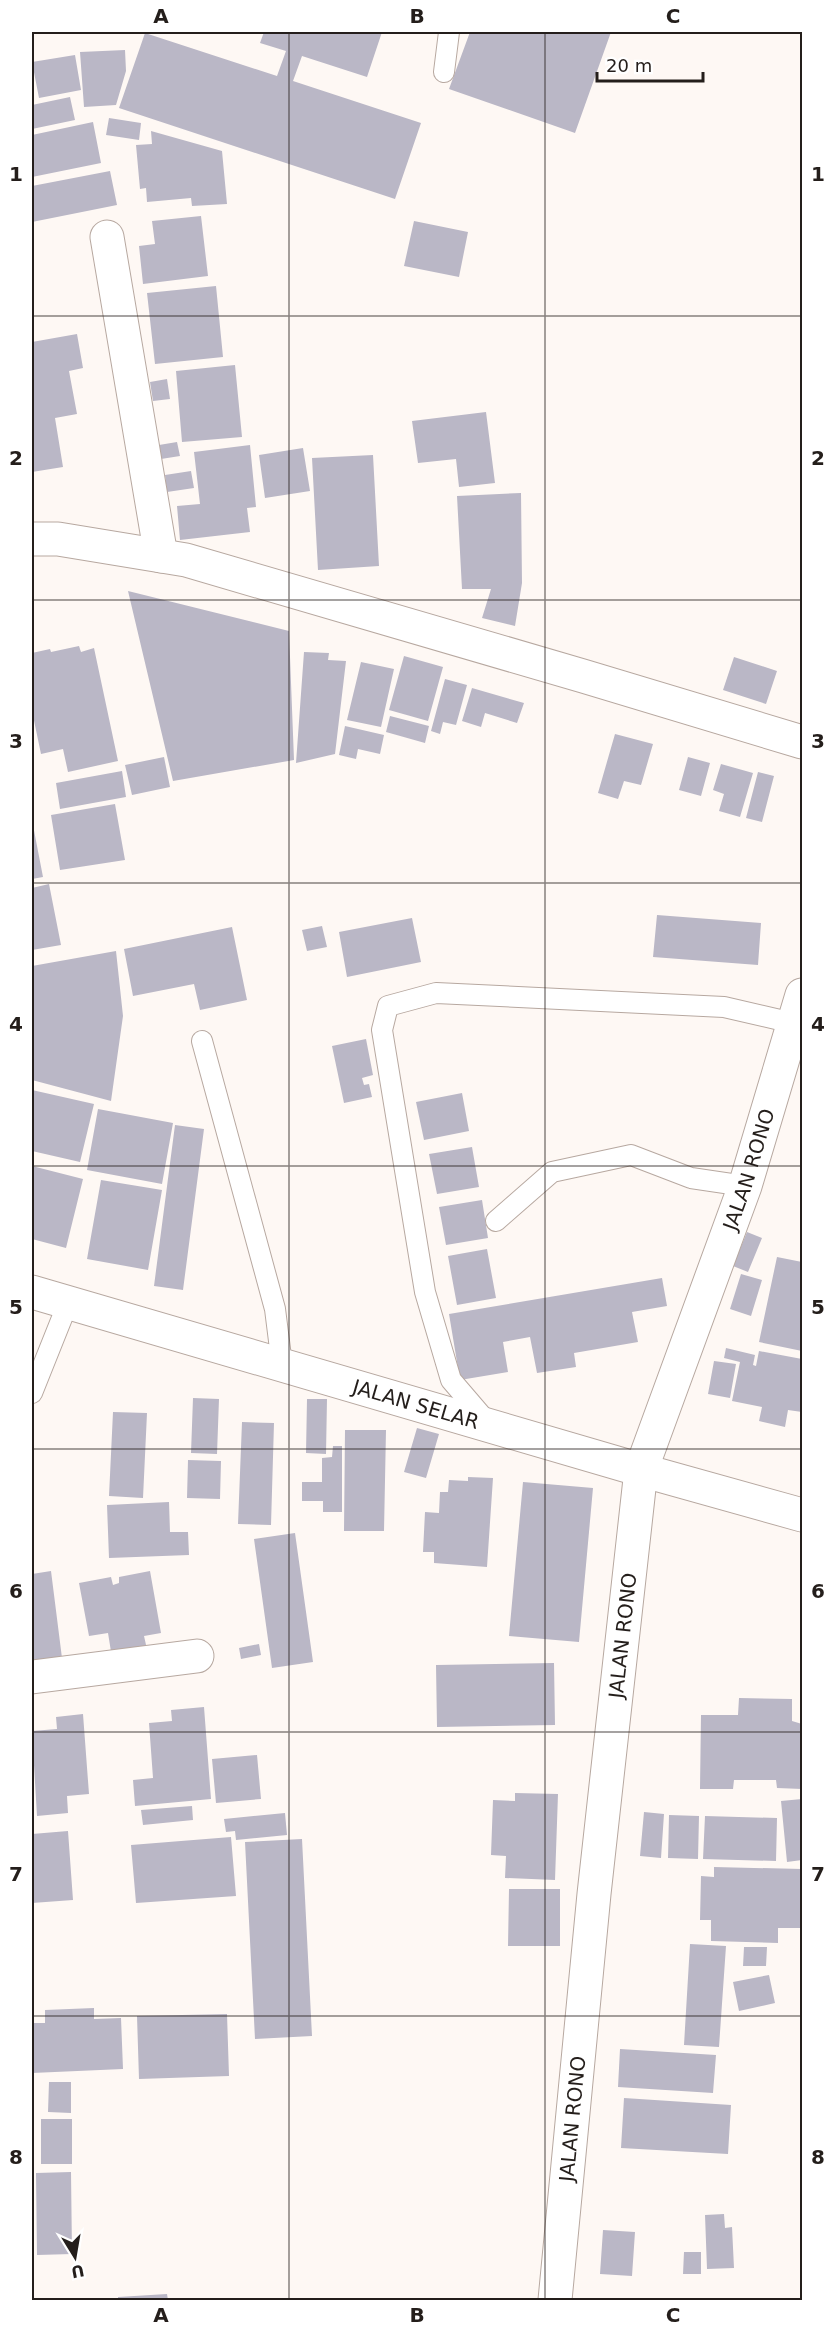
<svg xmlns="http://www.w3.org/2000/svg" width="834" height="2332" font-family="'DejaVu Sans',sans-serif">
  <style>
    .building { fill: #bab7c6 }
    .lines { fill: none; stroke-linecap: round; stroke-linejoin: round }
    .lane-casing { stroke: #b7a8a0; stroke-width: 22 }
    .street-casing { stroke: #b7a8a0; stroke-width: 35 }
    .lane { stroke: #fff; stroke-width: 20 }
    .street { stroke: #fff; stroke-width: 33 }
    .grid { fill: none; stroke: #241e1b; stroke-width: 1.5; stroke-opacity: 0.55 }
    .labels { text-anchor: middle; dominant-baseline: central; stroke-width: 5; stroke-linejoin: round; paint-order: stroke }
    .street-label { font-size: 20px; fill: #241e1b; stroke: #fff }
    .neatline { fill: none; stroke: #241e1b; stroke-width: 2 }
    .grid-label { font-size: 20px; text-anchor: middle; font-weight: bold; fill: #241e1b }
  </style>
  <rect width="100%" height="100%" fill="#fef8f4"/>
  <path class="building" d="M264,32H382L367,77L302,56L293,81L421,123L395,199L119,108L145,33L277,76L286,51L260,43Z
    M470,32H611L575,133L449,89Z
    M125,50L126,71L116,105L84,107L80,52Z
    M75,55L81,90L39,98L32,62Z
    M70,97L75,120L32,129V105Z
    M109,118L141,123L139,140L106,135Z
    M93,122L101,163L32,177V135Z
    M151,131L222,151L227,204L192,206L191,198L147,202L146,188L140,189L136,145L152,144Z
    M110,171L117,205L32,222V186Z
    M201,216L208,276L143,284L139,246L155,244L152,221Z
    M414,221L468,232L459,277L404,266Z
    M216,286L223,357L155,364L147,293Z
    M77,334L83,368L69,371L77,414L55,418L63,467L32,472V342Z
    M235,365L242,437L182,442L176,371Z
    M167,379L170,399L153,401L150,382Z
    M486,412L495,483L459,487L456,459L418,463L412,421Z
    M177,442L180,456L161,459L159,445Z
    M250,445L256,507L247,508L250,532L180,540L177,506L200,504L194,452Z
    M303,448L310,491L265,498L259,455Z
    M373,455L379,566L318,570L312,458Z
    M191,471L194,488L167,492L165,475Z
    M521,493L522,583L515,626L482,618L491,589H462L457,496Z
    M128,591L289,631L294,760L173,781Z
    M79,646L81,652L94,648L118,761L68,772L63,749L41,754L32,711V653L50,649L51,652Z
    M304,652L329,653L328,660L346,661L335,754L296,763Z
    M404,656L443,667L428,721L389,710Z
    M734,657L777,671L766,704L723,690Z
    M361,662L394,669L381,727L347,720Z
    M445,679L467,685L456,725L443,722L440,734L431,731Z
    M472,688L524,703L517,723L485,713L481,727L462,721Z
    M390,716L429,726L425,743L386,732Z
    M345,726L384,735L380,754L358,749L356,759L339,755Z
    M615,734L653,744L641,785L624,781L618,799L598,793Z
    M164,757L170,787L132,795L125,765Z
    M688,757L710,763L701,796L679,790Z
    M721,764L753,773L740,817L719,811L724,794L713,790Z
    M122,771L126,797L60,809L56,783Z
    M758,772L774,776L762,822L746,818Z
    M115,804L125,860L60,870L51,815Z
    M32,820L43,877L32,879Z
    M49,884L61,945L32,950V888Z
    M657,915L761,923L758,965L653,957Z
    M412,918L421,962L347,977L339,932Z
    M322,926L327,947L307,951L302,930Z
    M232,927L247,1000L200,1010L194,984L133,996L124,949Z
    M116,951L123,1016L111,1101L32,1080V966Z
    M366,1039L373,1075L362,1078L364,1085L369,1084L372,1097L344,1103L332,1046Z
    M32,1090L94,1104L80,1162L32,1151Z
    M462,1093L469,1131L424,1140L416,1102Z
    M98,1109L173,1123L162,1184L87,1170Z
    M175,1125L204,1129L183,1290L154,1286Z
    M472,1147L479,1187L437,1194L429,1154Z
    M32,1166L83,1179L66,1248L32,1239Z
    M101,1180L162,1190L148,1270L87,1259Z
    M482,1200L488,1238L446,1245L439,1207Z
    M747,1232L762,1238L748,1272L733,1266Z
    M487,1249L496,1298L457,1305L448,1256Z
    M777,1257L802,1262V1351L759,1342Z
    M741,1274L762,1280L751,1316L730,1309Z
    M662,1278L667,1306L632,1312L638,1342L574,1353L576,1367L537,1373L530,1337L503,1342L508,1372L460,1380L449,1314Z
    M726,1348L755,1355L753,1365L756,1366L759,1351L802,1359V1412L788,1410L785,1427L759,1421L762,1407L732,1401L740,1362L724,1358Z
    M714,1361L736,1364L730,1398L708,1394Z
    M193,1398L219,1399L217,1454L191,1453Z
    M307,1399H327L326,1454L306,1453Z
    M113,1412L147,1413L143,1498L109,1496Z
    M242,1422L274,1423L271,1525L238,1524Z
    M417,1428L439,1434L426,1478L404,1472Z
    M345,1430H386L384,1531H344Z
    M333,1446H342V1512H323V1501H302V1482H322V1458L332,1457Z
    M188,1460L221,1461L220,1499L187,1498Z
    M468,1477L493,1478L487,1567L434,1563V1552H423L425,1512L439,1513L440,1492H448L449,1480L468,1481Z
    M523,1482L593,1488L579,1642L509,1636Z
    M169,1502L170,1532H188L189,1555L109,1558L107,1505Z
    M295,1533L313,1662L272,1668L254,1539Z
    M51,1571L63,1666L32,1671V1574Z
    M150,1571L161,1633L144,1636L149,1658L113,1664L108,1633L89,1636L79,1583L111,1577L113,1585L119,1583V1577Z
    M259,1644L261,1655L241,1659L239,1648Z
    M554,1663L555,1725L437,1727L436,1665Z
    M739,1698L792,1699V1721L802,1724V1789L777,1788L776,1780H734L733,1789H700L701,1715H738Z
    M204,1707L211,1799L135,1806L133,1780L153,1778L149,1723L172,1721L171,1710Z
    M83,1714L89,1794L67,1796L68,1813L37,1816L32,1731L57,1729L56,1717Z
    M257,1755L261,1799L216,1803L212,1759Z
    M515,1793L558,1794L555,1880L505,1878L506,1856L491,1855L493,1800L515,1801Z
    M802,1799V1860L787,1862L781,1801Z
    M192,1806L193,1820L143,1825L141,1810Z
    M644,1812L664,1814L661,1858L640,1856Z
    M285,1813L287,1835L236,1840L235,1831L226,1832L224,1819Z
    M669,1815L699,1816L698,1859L668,1858Z
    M705,1816L777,1818L776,1861L703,1859Z
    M68,1831L73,1900L32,1903V1834Z
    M231,1837L236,1896L136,1903L131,1845Z
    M302,1839L312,2036L255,2039L245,1842Z
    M714,1867L802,1869L800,1928H778V1943L711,1941V1920H700L701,1876L714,1877Z
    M509,1889H560V1946H508Z
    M690,1944L726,1946L719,2047L684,2045Z
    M744,1947H767L766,1966H743Z
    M769,1975L775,2003L739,2011L733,1982Z
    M94,2008V2019L121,2018L123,2069L32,2073V2023H45V2010Z
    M227,2014L229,2076L139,2079L137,2016Z
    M620,2049L716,2055L713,2093L618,2087Z
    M49,2082H71V2113L48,2112Z
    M624,2098L731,2105L728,2154L621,2148Z
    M41,2119H72V2164H41Z
    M71,2172L72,2254L37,2255L36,2173Z
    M724,2214L725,2228L732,2227L734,2268L707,2269L705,2215Z
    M603,2230L635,2232L632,2276L600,2274Z
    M684,2252H701V2274H683Z
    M167,2294L168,2300H118V2297Z"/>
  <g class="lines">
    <defs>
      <path id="lane" d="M444,72L449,32
        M202,1041L275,1309L282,1365
        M496,1221L552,1172L631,1155L691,1178L745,1186
        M32,1393L68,1303
        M487,1422L451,1380L425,1292L382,1030L388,1006L436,993L724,1007L793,1023"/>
      <g id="street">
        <path d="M107,237L161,556"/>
        <path d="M32,539H58L186,560L583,676L802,742"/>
        <path id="s1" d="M32,1292L641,1470L802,1515"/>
        <path d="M32,1677L197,1656"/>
        <path id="s2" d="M555,2300L594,1894L641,1470L745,1186L802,995"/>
      </g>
    </defs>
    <use href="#lane" class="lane-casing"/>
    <use href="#street" class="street-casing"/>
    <use href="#lane" class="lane"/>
    <use href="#street" class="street"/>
  </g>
  <path class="grid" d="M289,32V2300M545,32V2300M32,316H802M32,600H802M32,883H802M32,1166H802M32,1449H802M32,1732H802M32,2016H802"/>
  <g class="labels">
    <g class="street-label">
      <text stroke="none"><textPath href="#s2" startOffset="1154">JALAN RONO</textPath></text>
      <text stroke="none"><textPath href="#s1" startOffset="400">JALAN SELAR</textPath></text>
      <text stroke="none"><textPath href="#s2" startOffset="668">JALAN RONO</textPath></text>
      <text stroke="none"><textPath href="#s2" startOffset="182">JALAN RONO</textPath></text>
    </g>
  </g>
  <rect width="834" height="2332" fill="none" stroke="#ffffff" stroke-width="66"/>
  <g transform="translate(75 2257) rotate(169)" stroke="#ffffff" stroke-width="4.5" paint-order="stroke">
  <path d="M0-4.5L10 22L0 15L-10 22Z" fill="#241e1b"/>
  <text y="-9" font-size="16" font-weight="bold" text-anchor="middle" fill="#241e1b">U</text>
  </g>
  <path d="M597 72v9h106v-9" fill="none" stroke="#241e1b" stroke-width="3"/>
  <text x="606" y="72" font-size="18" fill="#241e1b" stroke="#ffffff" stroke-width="4.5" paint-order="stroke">20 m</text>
  <rect x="33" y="33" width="768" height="2266" class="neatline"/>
  <g class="grid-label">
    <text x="161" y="23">A</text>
    <text x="417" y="23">B</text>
    <text x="673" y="23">C</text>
    <text x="16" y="181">1</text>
    <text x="818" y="181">1</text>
    <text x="16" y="465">2</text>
    <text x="818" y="465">2</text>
    <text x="16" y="748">3</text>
    <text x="818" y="748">3</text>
    <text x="16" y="1031">4</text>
    <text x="818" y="1031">4</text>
    <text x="16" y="1314">5</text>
    <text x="818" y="1314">5</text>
    <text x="16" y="1598">6</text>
    <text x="818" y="1598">6</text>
    <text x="16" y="1881">7</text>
    <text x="818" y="1881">7</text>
    <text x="16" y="2164">8</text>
    <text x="818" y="2164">8</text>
    <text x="161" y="2322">A</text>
    <text x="417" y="2322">B</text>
    <text x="673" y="2322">C</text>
  </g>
</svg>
